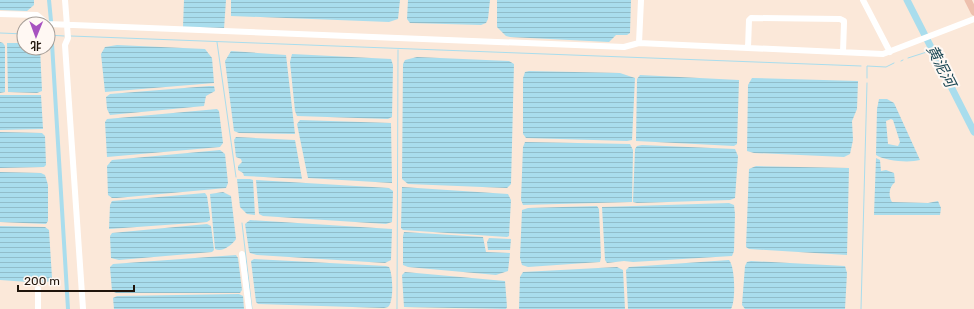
<svg xmlns="http://www.w3.org/2000/svg" width="974" height="309" font-family="Rubik,'Noto Sans SC',sans-serif">
  <style>
    .water { fill: url(#water-rules); fill-rule: evenodd }
    .lines { fill: none; stroke-linecap: round; stroke-linejoin: round }
    .stream { stroke: #a9dded; stroke-width: 1 }
    .canal { stroke: #a9dded; stroke-width: 4 }
    .river { stroke: #a9dded; stroke-width: 7 }
    .minor { stroke: #fff; stroke-width: 6 }
    .major { stroke: #eec0ae; stroke-width: 7 }
    .labels { text-anchor: middle; dominant-baseline: central; stroke-width: 4; stroke-linejoin: round; paint-order: stroke }
    .water-label { font-size: 15px; font-style: italic; fill: #194653; stroke: #fff8f3 }
  </style>
  <defs>
    <pattern id="water-rules" width="6" height="5" patternUnits="userSpaceOnUse"><rect width="6" height="5" fill="#a9dded"/><path d="M0 2.5h6" fill="none" stroke="#91bdca"/></pattern>
  </defs>
  <rect width="100%" height="100%" fill="#fbe8d9"/>
  <path class="water" d="M0,0H34V5L27,11L0,10Z
    M184,0H226L224,29L183,27Z
    M231,0H400L398,19L389,22L231,16Z
    M408,0H490L488,19L486,23L481,25L410,23L407,19Z
    M497,0H631L630,33L627,35H616L609,42L510,37L506,36L497,27Z
    M0,42L3,43L5,46V92L0,93Z
    M7,43H24V48H40L42,91L37,93L8,92Z
    M117,45L205,49L212,58L214,83L105,92L101,54L105,47Z
    M231,51L286,55L295,134L239,133L234,131L225,61Z
    M292,54L391,59L393,65L392,117L388,119L297,116L295,111L290,62Z
    M417,57L509,61L514,64L511,184L507,188L408,184L402,179L403,64L405,60Z
    M529,71L620,73L635,78L632,140L627,141L526,138L523,134V78L525,72Z
    M640,75L739,80L737,144L734,146L636,141L637,79Z
    M752,78L858,81L857,109L852,121L853,140L850,154L844,157L754,153L747,151L748,85Z
    M209,86H214L215,91L206,96L204,106L110,115L107,109L106,97L110,94Z
    M0,95H41L43,129L0,130Z
    M879,99H887L894,103L920,160C909,163 885,161 876,155L877,109ZM891,119L893,120L900,142L898,146L888,144L886,121Z
    M217,109L219,111L223,143L220,147L107,157L105,122L107,119Z
    M300,120L391,123L392,183L308,178L297,124Z
    M0,132L42,133L45,136L46,165L44,167L0,168Z
    M236,137L295,140L302,179L244,176L243,173L238,170V166L242,162L241,159L236,157L234,140Z
    M525,142L630,144L633,150L632,202L523,205L521,200L523,147Z
    M642,145L735,149L738,156L735,198L730,200L637,203L633,202L635,149L637,146Z
    M220,150L225,154L228,183L226,188L117,198H112L108,195L107,166L112,160Z
    M876,158L880,160L881,171L886,170L894,173L895,182C889,187 888,195 892,202L928,203L938,201L941,208L940,215H874Z
    M756,166L849,168L847,255L749,249L746,247L749,169Z
    M0,172L41,173L45,175L48,185V221L46,224L0,222Z
    M237,179H250L253,180L255,215L247,214L240,207Z
    M256,180L389,188L393,191L392,222L386,224L263,216L259,214Z
    M402,187L508,194L511,200L509,236L507,237L403,230L401,228Z
    M223,192L231,196L236,239C232,245 222,253 215,249L210,194Z
    M205,193L207,196L210,217V220L207,222L109,229L110,205L112,201Z
    M729,203L734,205L735,214L734,251L732,256L633,262L624,261L607,263L605,260L602,207Z
    M597,206L599,209L601,257L600,262L528,267L522,265L520,258L522,210L528,208Z
    M250,220L392,229L391,260L385,263L257,255L250,253L249,251L245,224Z
    M207,224L211,226L214,250L212,252L119,260L111,258L110,236L112,233Z
    M0,226L45,227L49,230L52,278L51,281L42,283L0,280Z
    M404,232L483,237L486,252L510,253L508,271L496,275L408,267L403,265V236Z
    M489,238L511,239L510,250H488L487,242Z
    M236,255L238,258L242,290L240,293H116L112,291L110,267L113,264Z
    M254,259L386,266L389,267C393,274 394,302 388,307L384,308L258,304L256,302L251,261Z
    M729,260C735,266 736,301 731,309H628L626,270L629,267Z
    M751,261L845,266L847,273L845,309H745L742,305L745,266L747,262Z
    M617,267L623,270L625,309H519L520,277L523,272Z
    M405,272L505,281L507,307L506,309L404,307L402,275Z
    M239,294L243,296L244,309H114L113,298L117,296Z"/>
  <g class="lines">
    <path class="stream" d="M0,33L24,34
      M48,35L64,36
      M71,36L861,66
      M217,42L236,177
      M908,58L933,50
      M901,61L903,60
      M867,78V66L886,67L894,63
      M242,223L252,309
      M397,309L398,50
      M861,309L867,83"/>
    <path class="canal" d="M49,0L51,21
      M51,27L68,309"/>
    <path class="river" d="M907,0L974,132"/>
    <path class="minor" d="M65,0L68,38L65,45L83,309
      M863,0L890,52
      M0,14L37,15L48,24L624,47L639,43L883,54L974,19
      M639,43L641,0
      M748,48L749,20L751,18L840,19L844,21V23L843,52
      M242,254L249,309
      M38,289V309"/>
    <path class="major" d="M968,0L974,12"/>
  </g>
  <g class="labels">
    <g class="water-label">
      <text transform="translate(941 66) rotate(63)">黄泥河</text>
    </g>
  </g>
  <g transform="translate(36 36) rotate(181)"><circle r="19" fill="#fff8f3" stroke="#a59d96"/>
  <path d="M0-3L7 15L0 10L-7 15Z" fill="#a752c0"/>
  <text y="-6" font-size="11" font-weight="bold" text-anchor="middle" fill="#1f140b">北</text>
  </g>
  <path d="M18 285v6h116v-6" fill="none" stroke="#1f140b" stroke-width="2"/>
  <text x="24" y="285" font-size="12" fill="#1f140b" stroke="#fff8f3" stroke-width="3" paint-order="stroke">200 m</text>
</svg>
